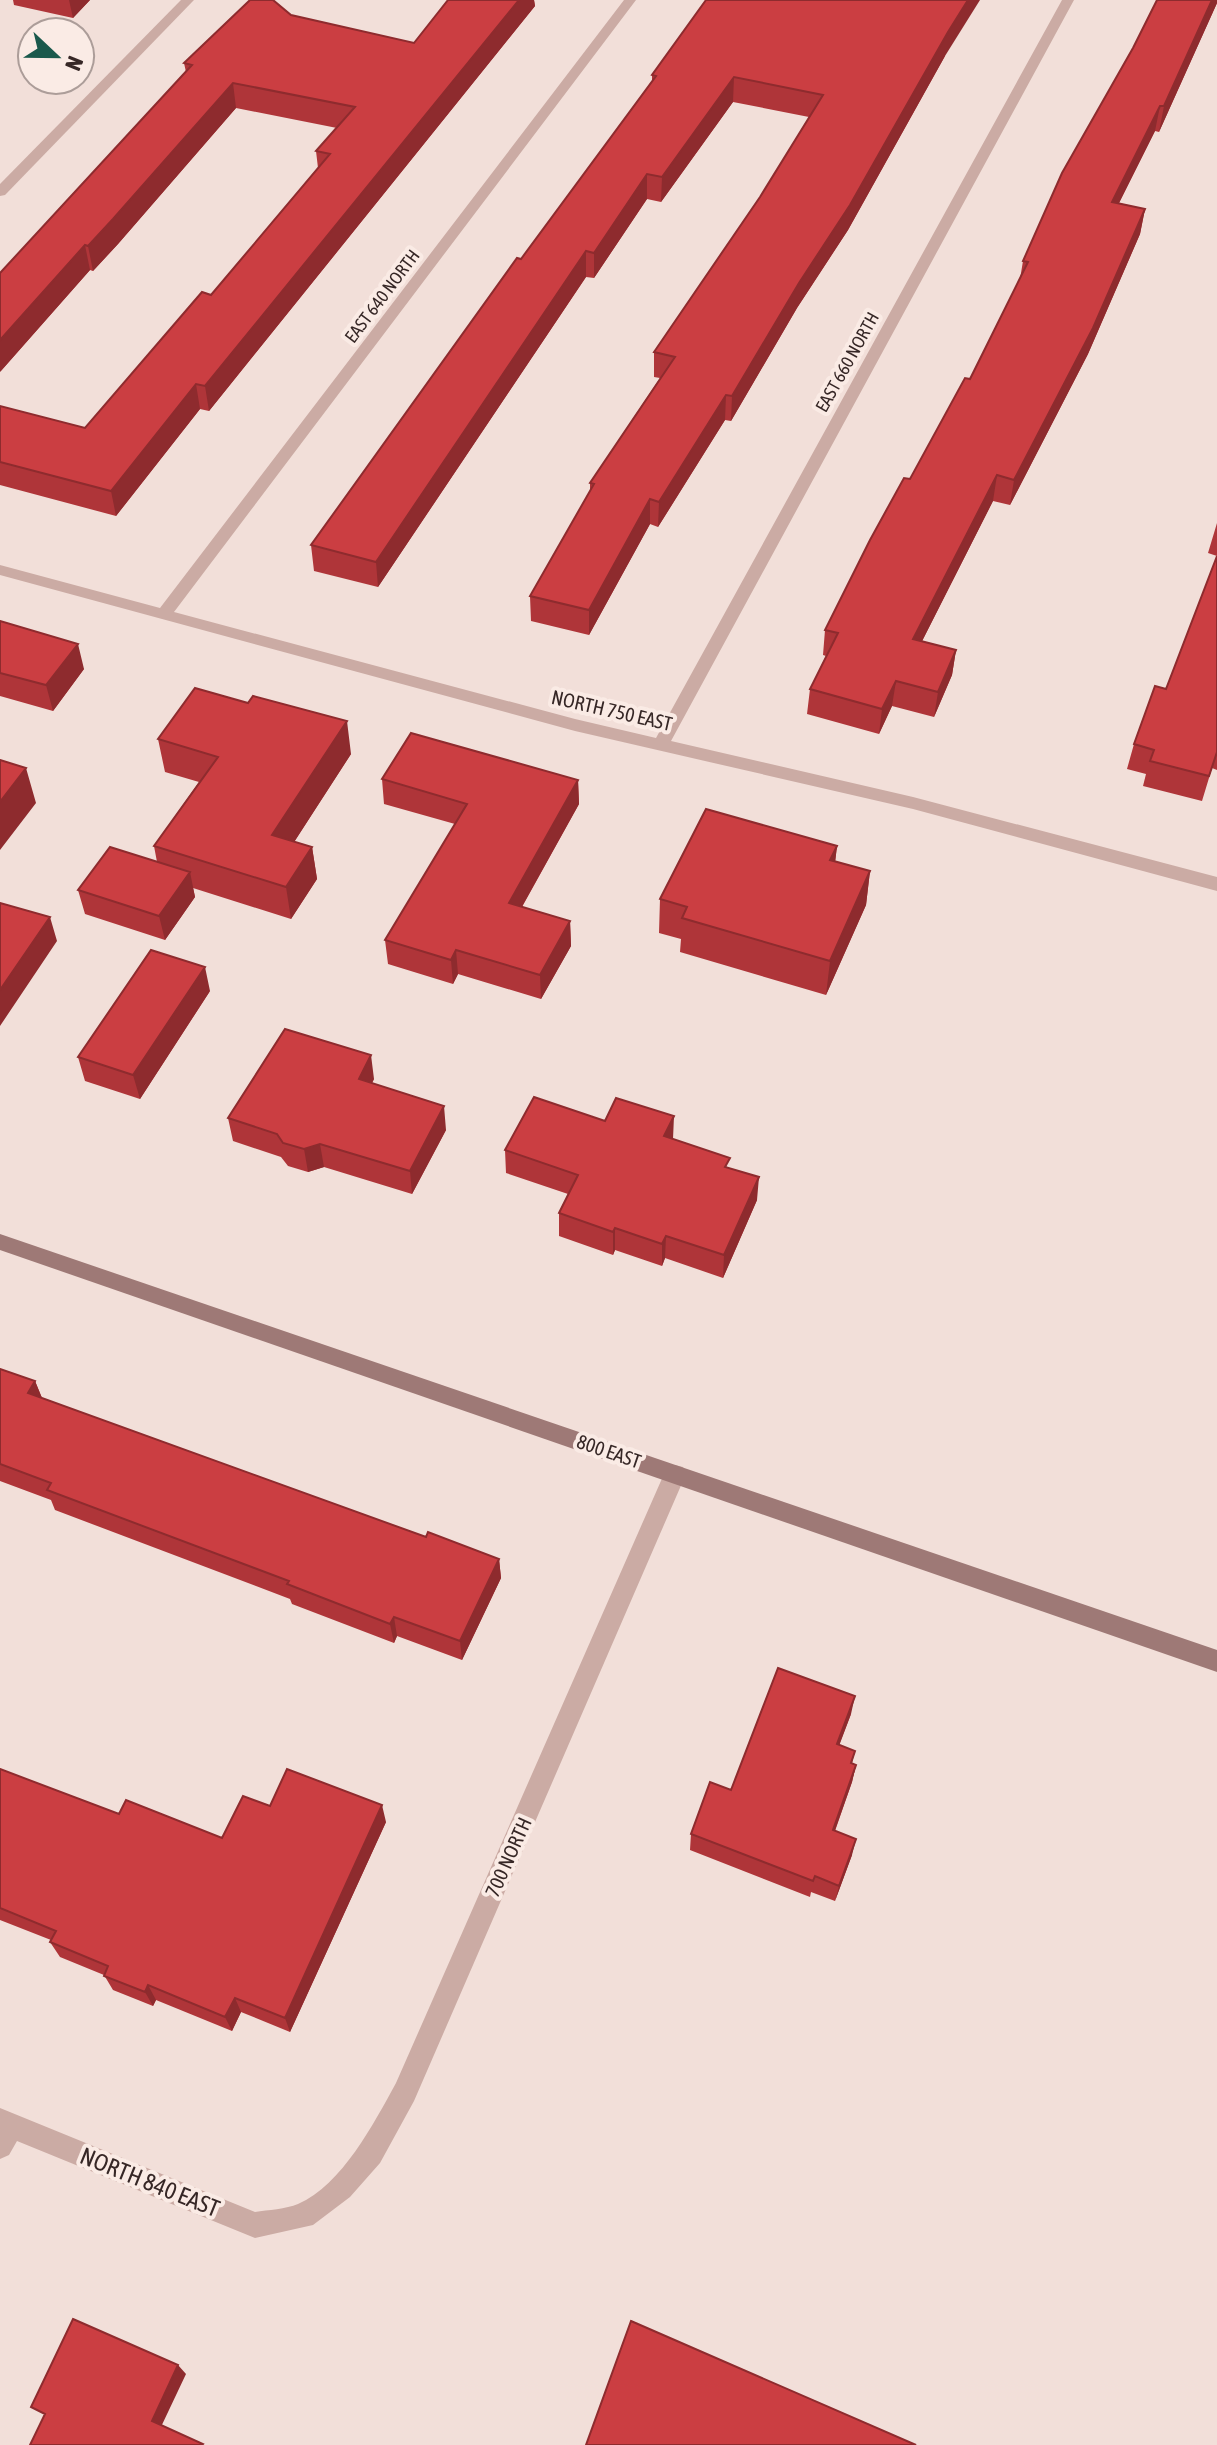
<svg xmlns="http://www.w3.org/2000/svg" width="1217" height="2445" font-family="'Asap Condensed',sans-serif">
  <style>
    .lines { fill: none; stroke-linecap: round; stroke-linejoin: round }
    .minor { fill: #cbaba4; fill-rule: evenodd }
    .tertiary { fill: #cbaba4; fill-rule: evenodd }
    .secondary { fill: #9e7976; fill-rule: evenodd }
    .wall { fill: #af3539 }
    .shaded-wall { fill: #8e2b2e }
    .building { fill: #cb3e42; stroke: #8e2b2e; stroke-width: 2 }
    .labels { text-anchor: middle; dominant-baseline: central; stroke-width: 8; stroke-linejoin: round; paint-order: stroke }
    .far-street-label { font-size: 18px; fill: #362726; stroke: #faebe5 }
    .street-label { font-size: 20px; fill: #362726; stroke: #faebe5 }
    .near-street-label { font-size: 24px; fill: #362726; stroke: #faebe5 }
  </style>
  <rect width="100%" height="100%" fill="#f2dfd9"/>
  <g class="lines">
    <path class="minor" d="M624,0H636L174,612L575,719L656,738L1062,0H1074L671,741L913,797L1217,877V891L913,809L575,731L0,575V565L160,608Z
      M675,1465L683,1467L686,1474L414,2101L380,2163L350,2197L313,2225L255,2238L17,2141L9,2155L0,2159V2108L255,2212C268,2210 286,2209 298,2204C342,2185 374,2123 396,2083L664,1474L667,1467Z"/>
    <path class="tertiary" d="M181,0H194L5,195L0,196V184Z"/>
    <path class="secondary" d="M0,1234L1217,1650V1672L0,1250Z"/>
  </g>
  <path class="wall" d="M13,0H90L73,18L14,5Z
    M448,0H534L535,6L209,411L200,409L116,516L0,485V406L85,428L211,295L318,168L316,151L337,128L236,108L118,244L93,271L90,270L0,372L186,72L184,63L291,15L414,43Z
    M1217,0V3L1159,132L1155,131L1119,203L1145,209L1140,234L1088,354L1010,505L993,501L922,641L956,650L952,675L934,717L892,706L879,734L807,714L810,689L826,656L823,655L825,630L910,479L970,379L1020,279L1023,261Z
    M945,56L848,230L797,308L731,421L725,420L658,527L650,524L589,635L531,621L530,596L590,492V483L660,378L654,377V352L760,197L809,117L733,102L661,202L647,199L594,278L586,277L378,587L314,571L311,545L652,81V75Z
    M1217,523V556L1208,553Z
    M1217,556V770L1212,768L1202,801L1143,786L1146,774L1127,769L1134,744L1166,689Z
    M0,621L84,669L53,711L0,696Z
    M158,739L351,754L294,842L312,847L317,879L291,919L193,888L195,897L165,940L85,914L78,890L157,862L154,846L199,782L165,772Z
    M382,779L578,780L579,804L522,907L570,921L571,946L541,999L458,974L453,984L388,964L385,940L455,824L384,804Z
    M837,846L835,862L870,871L866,905L826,995L680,952L681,939L659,933L660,899Z
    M210,991L140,1099L85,1081L78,1057Z
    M374,1079L372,1083L446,1130L412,1194L324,1167L308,1172L288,1166L281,1157L233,1141L228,1118Z
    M605,1121L673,1139L729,1168L757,1200L723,1278L665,1258L662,1266L615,1250L613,1255L559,1236V1213L568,1194L506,1173L505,1150Z
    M0,1369L35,1381L42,1398L426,1537L499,1559L501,1578L462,1660L397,1636L394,1643L292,1604L290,1599L55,1510L51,1500L0,1481Z
    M851,1714L839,1745L855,1751L852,1763L856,1765L852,1782L835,1831L852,1855L835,1901L811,1892L810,1897L690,1850L691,1834L731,1790Z
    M0,1769L119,1814L222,1838L270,1806L386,1822L290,2032L241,2012L232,2031L156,2000L153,2006L113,1990L104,1975L60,1957L50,1942L51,1940L0,1920Z"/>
  <path class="shaded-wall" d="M69,0H90L73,18Z
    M519,0H534L535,6L209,411L205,386Z
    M968,0H980L945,56L848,230L797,308L731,421L732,396L948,32Z
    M1212,0H1217V3L1159,132L1164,106Z
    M734,77L733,102L661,202L662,177Z
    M233,83L236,108L118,244L93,271L88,246Z
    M1160,106L1155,131L1107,227L1112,202Z
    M647,174V199L594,278V253Z
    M1145,209L1140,234L1088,354L1010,505L1014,480Z
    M85,245L90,270L0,372V340Z
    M586,251V277L378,587L376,562Z
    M196,384L200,409L116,516L111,491Z
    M726,395L725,420L658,527L659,502Z
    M997,475L993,501L910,665L913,639Z
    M650,499V524L589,635V610Z
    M78,644L84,669L53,711L46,685Z
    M956,650L952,675L934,717L938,692Z
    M896,681L892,706L879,734L882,709Z
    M347,721L351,754L278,867L272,835Z
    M26,768L36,803L0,850V802Z
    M578,780L579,804L510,928L509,903Z
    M837,846L833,880L830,860Z
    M312,847L317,879L291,919L286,887Z
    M870,871L866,905L826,995L830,961Z
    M190,872L195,897L165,940L159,916Z
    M50,917L57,941L0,1026V990Z
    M570,921L571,946L541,999L540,975Z
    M456,950L458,974L453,984L451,960Z
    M205,967L210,991L140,1099L133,1075Z
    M371,1055L374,1079L362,1102L359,1079Z
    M444,1106L446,1130L412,1194L410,1171Z
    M674,1116L673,1139L664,1136Z
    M320,1144L324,1167L308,1172L304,1149Z
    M759,1177L757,1200L723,1278L724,1255Z
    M615,1228V1250L613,1255V1232Z
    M666,1236L665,1258L662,1266V1244Z
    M35,1381L44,1403L28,1393Z
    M499,1559L501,1578L462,1660L460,1641Z
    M394,1617L397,1636L394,1643L390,1624Z
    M855,1696L851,1714L833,1762L837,1744Z
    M856,1765L852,1782L829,1847L833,1830Z
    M382,1805L386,1822L290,2032L285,2018Z
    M856,1839L852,1855L835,1901L839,1886Z
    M148,1985L156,2000L153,2006L145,1992Z
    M235,1998L241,2012L232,2031L225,2017Z
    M178,2365L186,2374L160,2429L152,2421Z"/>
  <path class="building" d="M250,0H273L291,15L414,43L448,0H519L205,386L196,384L111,491L0,462V406L85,428L202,292L211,295L330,154L316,151L355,107L233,83L113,219L88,246L85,245L0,340V273L192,65L184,63Z
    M706,0H968L948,32L850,205L799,283L732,396L726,395L659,502L650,499L589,610L530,596L594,484L590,483L675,357L654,352L760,197L823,95L734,77L662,177L647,174L594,253L586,251L376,562L311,545L517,258L521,259L656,76L652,75Z
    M1157,0H1212L1164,106H1160L1112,202L1145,209L1093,328L1014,480L997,475L913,639L956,650L938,692L896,681L882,709L810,689L838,633L825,630L870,540L904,478L910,479L965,378L970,379L1028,262L1023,261L1062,173L1133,48Z
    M1217,556V752L1209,776L1150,761L1154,750L1134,744L1155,686L1166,689Z
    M0,621L78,644L46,685L0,673Z
    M195,688L248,703L253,696L347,721L272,835L312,847L286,887L154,846L218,757L158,739Z
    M411,733L578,780L509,903L570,921L540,975L456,950L451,960L385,940L467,804L382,779Z
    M0,760L26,768L0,802Z
    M706,809L837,846L830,860L870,871L830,961L682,918L687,907L660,899Z
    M110,847L190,872L159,916L78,890Z
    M0,903L50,917L0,990Z
    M151,950L205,967L133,1075L78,1057Z
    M285,1029L371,1055L359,1079L444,1106L410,1171L320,1144L304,1149L283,1143L277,1134L228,1118Z
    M534,1097L605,1121L616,1098L674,1116L664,1136L730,1158L725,1167L759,1177L724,1255L666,1236L662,1244L615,1228L613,1232L559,1213L578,1175L505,1150Z
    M0,1369L35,1381L28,1393L426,1537L428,1532L499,1559L460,1641L394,1617L390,1624L287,1584L289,1581L47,1490L51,1483L0,1464Z
    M778,1668L855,1696L837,1744L855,1751L851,1763L856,1765L833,1830L856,1839L839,1886L815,1876L813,1881L691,1834L710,1782L731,1790Z
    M0,1769L119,1814L126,1800L222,1838L243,1796L270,1806L287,1769L382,1805L285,2018L235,1998L225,2017L148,1985L145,1992L104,1976L108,1966L50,1942L56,1931L0,1908Z
    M73,2319L178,2365L152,2421L203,2444L202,2445H30L45,2414L31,2407Z
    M631,2321L916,2445H586Z"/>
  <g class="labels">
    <g class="far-street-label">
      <text transform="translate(382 296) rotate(-53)">EAST 640 NORTH</text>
      <text transform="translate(847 362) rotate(-61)">EAST 660 NORTH</text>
    </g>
    <g class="street-label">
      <text transform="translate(612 710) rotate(13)">NORTH 750 EAST</text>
      <text transform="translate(609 1451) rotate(19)">800 EAST</text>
      <text transform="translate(508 1857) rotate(-66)">700 NORTH</text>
    </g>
    <g class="near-street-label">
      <text transform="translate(150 2182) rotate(22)">NORTH 840 EAST</text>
    </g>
  </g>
  <g transform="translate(56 56) rotate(112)"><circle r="38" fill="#faebe5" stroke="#ac9d99" stroke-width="2"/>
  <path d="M0-6L14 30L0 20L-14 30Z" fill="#1a594c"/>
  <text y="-12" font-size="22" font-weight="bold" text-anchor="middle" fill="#362726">N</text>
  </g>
</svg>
